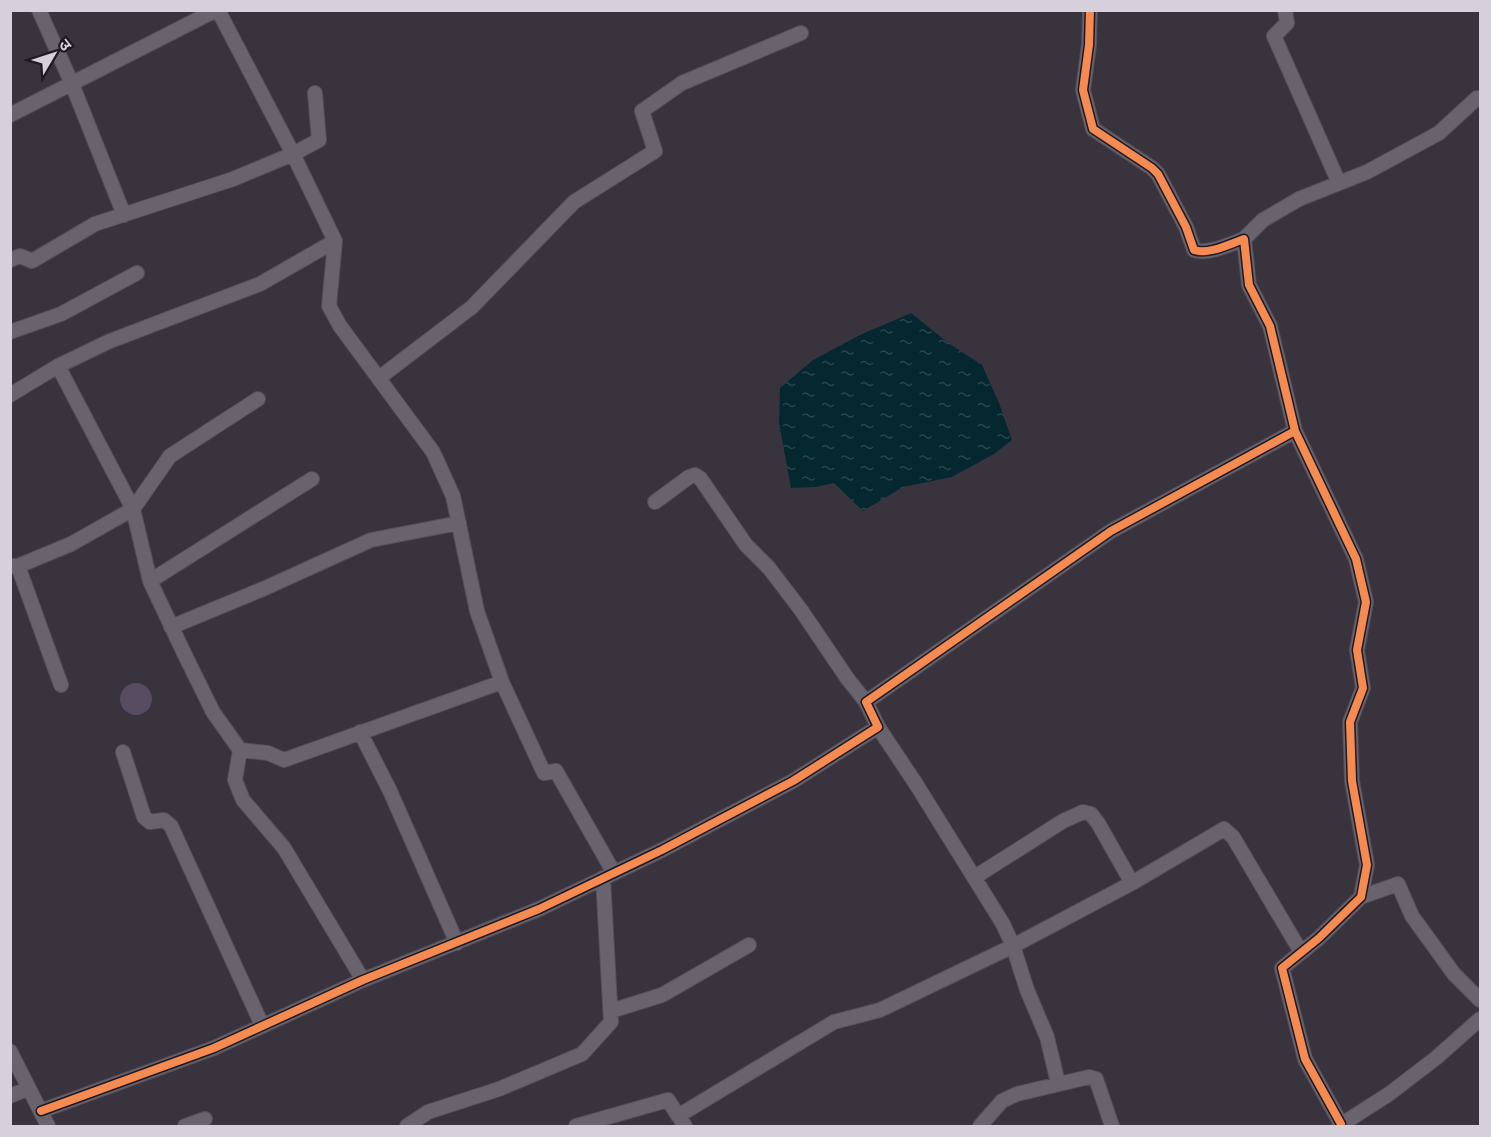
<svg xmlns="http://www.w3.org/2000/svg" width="1491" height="1137" font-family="'Sofia Sans Condensed','Noto Sans Devanagari',sans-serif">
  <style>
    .water { fill: url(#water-ripples) }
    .building { fill: #584d60 }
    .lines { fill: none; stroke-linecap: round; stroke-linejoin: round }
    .street-casing { stroke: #544f59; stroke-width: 16 }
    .street { stroke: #68636c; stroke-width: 14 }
    .cycleway-casing { stroke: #1e1922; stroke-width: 11 }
    .cycleway { stroke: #f68b52; stroke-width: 8 }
  </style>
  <defs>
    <pattern id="water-ripples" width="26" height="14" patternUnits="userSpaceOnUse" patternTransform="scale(1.5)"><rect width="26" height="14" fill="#052830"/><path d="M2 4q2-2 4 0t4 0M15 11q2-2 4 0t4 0" fill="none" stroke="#29464d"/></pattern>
  </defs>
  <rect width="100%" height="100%" fill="#39333e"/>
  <path class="water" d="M911,313L947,342L982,365L999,403L1012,440L994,454L952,477L903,487L863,511L834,483L816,487L791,488L779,423L780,388L813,360L862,334Z"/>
  <path class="building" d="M120 699a16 16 0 1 1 32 0a16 16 0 1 1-32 0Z"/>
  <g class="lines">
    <defs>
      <path id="street" d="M39,10L72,84L124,215
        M218,10L293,154L335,241L329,306L340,326L433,452L453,496L477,611L502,682L544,773L556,771L614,873
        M1090,10L1089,45L1083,90L1093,129L1152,168L1158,174L1186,227L1194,250C1208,255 1230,244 1244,239L1249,285L1270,326L1295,431L1356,559L1366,602L1357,650L1363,688L1350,722L1352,781L1367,865L1361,897L1319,938L1282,968L1305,1059L1341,1124
        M1285,10L1287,23L1274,36L1339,183
        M10,115L216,10
        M1244,239L1263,220L1299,199L1367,172L1439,133L1477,98
        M10,260L20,256L32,261L95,224L233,179L293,154L319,140L315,93
        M10,332L61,314L137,273
        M58,366L133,509L150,581L183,651L213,712L240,750L268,753L284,760L502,682
        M379,378L472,307L574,202L655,151L642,111L682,83L801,33
        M10,395L58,366L110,341L260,284L335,241
        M655,502L689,477L695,475L700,478L746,545L769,568L801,610L847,678L866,702
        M10,566H18L71,544L133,509L170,456L258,399
        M18,566L61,685
        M150,581L312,479
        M171,627L263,589L371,540L459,523
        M878,727L916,784L1003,924L1013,946L1027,990L1047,1037L1058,1083
        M360,732L390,791L457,943
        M240,750L235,780L243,800L284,848L363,980
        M123,752L144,817L150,822L164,820L171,826L262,1025
        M975,877L1063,821L1083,812L1091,814L1098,823L1132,883
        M1361,897L1398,884L1412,916L1454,974L1480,1000
        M611,1011L662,995L749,945
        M10,1051L48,1126
        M10,1096L29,1088
        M41,1111L214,1048L363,980L539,909L662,850L793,781L878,727L866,702L1111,531L1295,431
        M678,1116L834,1022L880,1010L1013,946L1132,883L1224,829L1233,837L1301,952
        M185,1126L205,1119
        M407,1126L428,1112L499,1089L582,1054L611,1022L603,878
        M576,1126L668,1100L685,1126
        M980,1126L1002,1101L1017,1094L1089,1077L1096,1079L1112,1126
        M1339,1126L1389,1094L1436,1058L1480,1019"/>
    </defs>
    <use href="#street" class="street-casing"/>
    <use href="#street" class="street"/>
    <defs>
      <path id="cycleway" d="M1090,10L1089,45L1083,90L1093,129L1152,168L1158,174L1186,227L1194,250C1208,255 1230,244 1244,239L1249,285L1270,326L1295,431L1356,559L1366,602L1357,650L1363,688L1350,722L1352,781L1367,865L1361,897L1319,938L1282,968L1305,1059L1341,1124
        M41,1111L214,1048L363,980L539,909L662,850L793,781L878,727L866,702L1111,531L1295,431"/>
    </defs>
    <use href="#cycleway" class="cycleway-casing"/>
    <use href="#cycleway" class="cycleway"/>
  </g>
  <rect width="1491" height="1137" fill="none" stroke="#d6d0dc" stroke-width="24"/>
  <g transform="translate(54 54) rotate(51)" stroke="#1e1922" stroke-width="4.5" paint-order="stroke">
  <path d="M0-4.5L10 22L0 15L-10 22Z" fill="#d6d0dc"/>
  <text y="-9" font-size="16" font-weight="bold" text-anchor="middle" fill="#d6d0dc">उ</text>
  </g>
</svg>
